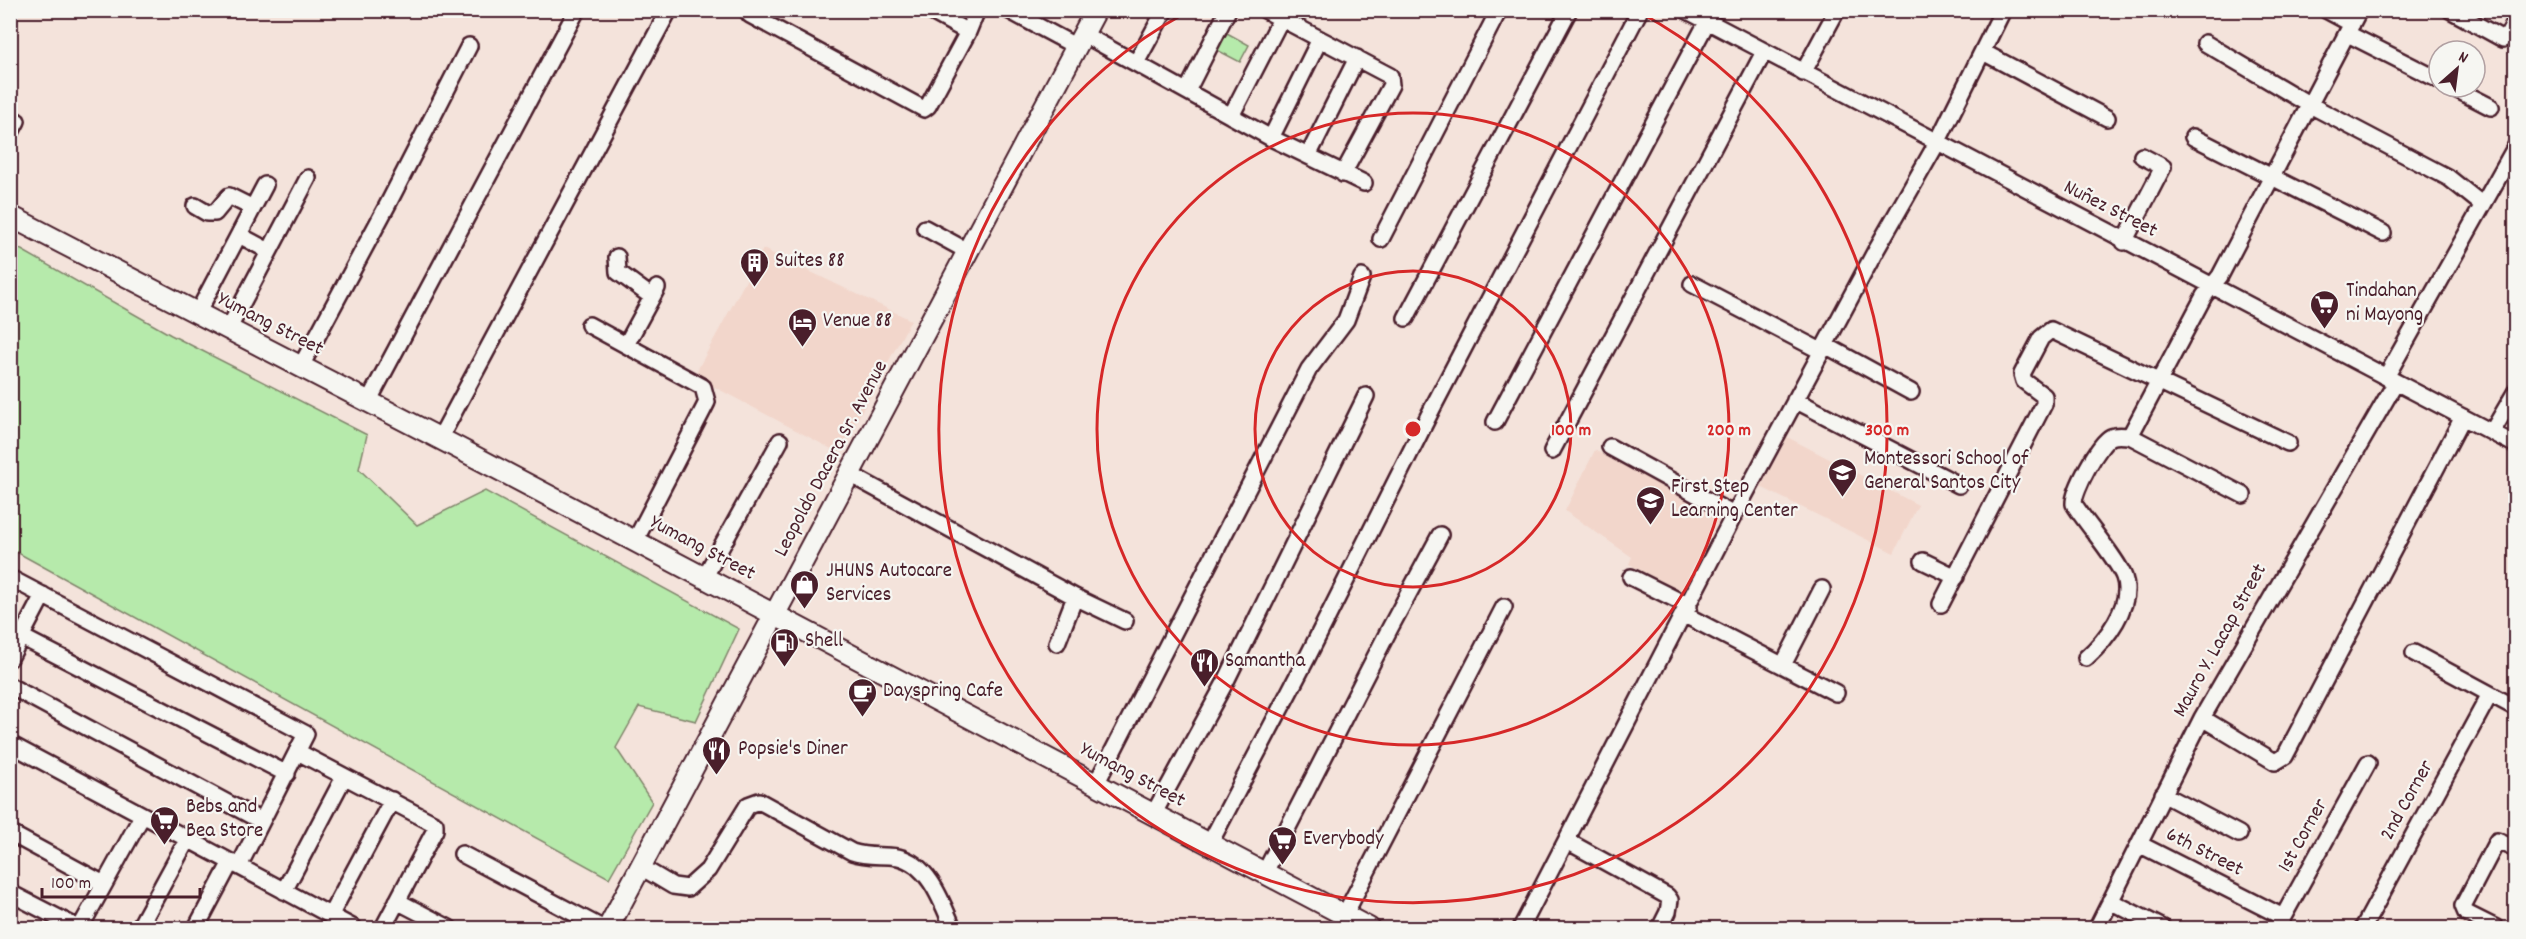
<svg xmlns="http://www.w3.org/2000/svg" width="2526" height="939" font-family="Dekko,sans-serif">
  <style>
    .built { fill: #f2d6cb }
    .green { fill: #b6eaab; stroke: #80846b; stroke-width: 1.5 }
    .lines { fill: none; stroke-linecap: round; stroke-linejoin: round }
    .minor-casing { stroke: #4a1f2b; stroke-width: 20 }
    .major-casing { stroke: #4a1f2b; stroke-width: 24 }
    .minor { stroke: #f6f6f2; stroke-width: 15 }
    .major { stroke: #f6f6f2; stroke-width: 20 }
    .ring { fill: none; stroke: #d62828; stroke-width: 3 }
    .labels { text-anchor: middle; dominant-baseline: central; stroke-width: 4.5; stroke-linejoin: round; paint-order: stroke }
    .street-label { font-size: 21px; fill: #4a1f2b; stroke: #f6f6f2 }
    .poi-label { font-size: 21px; fill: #4a1f2b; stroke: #f6f6f2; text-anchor: start }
    .centre { fill: #d62828; stroke: #f6f6f2; stroke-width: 3 }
    .ring-label { font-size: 18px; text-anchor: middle; font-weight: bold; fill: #d62828; stroke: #f6f6f2; stroke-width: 4.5; stroke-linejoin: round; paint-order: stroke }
  </style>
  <rect width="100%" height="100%" fill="#f4e3db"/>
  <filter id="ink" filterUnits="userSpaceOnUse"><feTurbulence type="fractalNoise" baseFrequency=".0167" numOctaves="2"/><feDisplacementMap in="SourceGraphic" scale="12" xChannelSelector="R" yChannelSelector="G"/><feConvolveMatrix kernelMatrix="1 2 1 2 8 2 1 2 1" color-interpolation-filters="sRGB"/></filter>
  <g filter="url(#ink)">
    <path class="built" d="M763,249L911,320L839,453L694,376Z
      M1787,437L1918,505L1894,553L1761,487Z
      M1595,450L1721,515L1680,592L1629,564L1632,557L1565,511Z"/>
    <path class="green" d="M1227,33L1249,45L1240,62L1217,50Z
      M11,244L171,335L367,435L359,469L417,525L485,491L739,629L696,721L639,707L616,748L652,802L609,878L11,549Z"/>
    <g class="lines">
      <defs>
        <path id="minor" d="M747,10L750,15L924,109L928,106L968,32
          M928,10L968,32L977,10
          M1008,10L1077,47
          M1265,10L1390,76L1391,85L1343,174
          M1686,10L2516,445
          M2326,10L2352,24
          M2450,10L2503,39L2507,37L2516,20
          M1083,34L1271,138L1364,183
          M2348,34L2439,80
          M2205,43L2310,105L2449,178L2479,202
          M1983,52L2107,118
          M1136,63L1165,10
          M1803,73L1837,10
          M2452,87L2491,107
          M1187,91L1228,10
          M1231,116L1281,19
          M10,134L17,121
          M2193,137L2383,233
          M1271,138L1320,39
          M1308,156L1357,58
          M195,206L207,213H215L229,196L253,208
          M925,228L969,252
          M239,235L269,251
          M1381,239L1499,10
          M2124,242L2163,167L2142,156
          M617,257L618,272L652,297
          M1692,284L1821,351
          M197,314L265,185
          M1406,318L1569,10
          M589,325L703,387L707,402L704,408L635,541
          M228,330L308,178
          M626,345L657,288
          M1825,345L1911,392
          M300,368L388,204L469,46
          M2386,377L2516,146
          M1795,400L1959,485
          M368,402L577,10
          M1495,422L1707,22
          M2492,432L2516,391
          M2130,436L2204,296L2220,276L2359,10
          M440,438L669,10
          M1610,447L1734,515
          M1552,451L1764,52
          M851,475L1075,597L1125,621
          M1923,561L1956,577
          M1631,577L1689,606
          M10,578L306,734L239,866
          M704,578L780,441
          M1941,604L2044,404V396L2024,381L2022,374L2041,338L2051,330L2288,443
          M1685,615L1836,693
          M10,631L287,774
          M1057,643L1075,597
          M2414,653L2516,708
          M10,658L43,595
          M2086,658C2105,641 2134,605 2124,577C2118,560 2085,522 2074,504C2073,491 2099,443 2111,437C2117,434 2124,436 2130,436L2243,495
          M1783,665L1822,589
          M10,686L261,821
          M2202,718L2275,762L2285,756L2463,417
          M10,744L354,928
          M298,752L435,824V830L383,928
          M1096,784L1309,369L1346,320L1362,277
          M2163,794L2239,834
          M1153,815L1226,681L1366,396
          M10,833L104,884
          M1567,841L1667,896L1670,900L1668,912L1660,928
          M2139,844L2283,917
          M1209,845L1307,658L1432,409L1640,10
          M462,854L602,928
          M641,867L673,886L688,888L708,870L748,805L759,801L852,852C869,858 882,854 898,857C929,864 942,902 953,928
          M1264,874L1390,628L1440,535
          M284,891L344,777
          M10,893L78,928
          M397,901L449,928
          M2110,901L2163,928
          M330,916L392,800
          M1344,916L1504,607
          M80,928L142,816
          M139,928L187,840
          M196,928L231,862
          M1521,928L1734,515L1876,250L1937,143L2003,10
          M2097,928L2202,718L2396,382
          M2277,928L2368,763
          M2363,928L2490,694
          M2496,928L2466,913L2463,906L2497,841L2516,849"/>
        <path id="major" d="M10,216L460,449L1369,928
          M608,928L1096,10"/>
      </defs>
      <use href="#minor" class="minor-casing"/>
      <use href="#major" class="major-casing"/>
      <use href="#minor" class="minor"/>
      <use href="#major" class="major"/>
    </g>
  </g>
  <g class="ring">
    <circle cx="1413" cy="429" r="158"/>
    <circle cx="1413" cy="429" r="316"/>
    <path d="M1639 12A474 474 0 1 1 1187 12"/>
  </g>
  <defs>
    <symbol id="building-pin" viewBox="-11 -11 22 30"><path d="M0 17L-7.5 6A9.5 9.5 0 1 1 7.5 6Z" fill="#4a1f2b" stroke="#f6f6f2"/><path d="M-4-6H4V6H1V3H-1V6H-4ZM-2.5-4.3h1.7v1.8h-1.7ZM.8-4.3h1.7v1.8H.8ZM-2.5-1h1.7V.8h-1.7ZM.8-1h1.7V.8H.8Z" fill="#fff"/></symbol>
    <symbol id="supermarket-pin" viewBox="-11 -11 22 30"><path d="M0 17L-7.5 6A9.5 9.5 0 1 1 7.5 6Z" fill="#4a1f2b" stroke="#f6f6f2"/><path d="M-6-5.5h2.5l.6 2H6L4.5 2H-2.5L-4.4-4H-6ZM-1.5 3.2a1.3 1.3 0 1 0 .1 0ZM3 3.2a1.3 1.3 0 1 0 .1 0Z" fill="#fff"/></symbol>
    <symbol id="hotel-pin" viewBox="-11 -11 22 30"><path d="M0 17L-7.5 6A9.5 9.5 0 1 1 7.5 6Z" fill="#4a1f2b" stroke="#f6f6f2"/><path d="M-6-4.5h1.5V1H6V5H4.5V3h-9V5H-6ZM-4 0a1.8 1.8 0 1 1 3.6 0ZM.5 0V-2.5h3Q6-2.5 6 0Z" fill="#fff"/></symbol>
    <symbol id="school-pin" viewBox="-11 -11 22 30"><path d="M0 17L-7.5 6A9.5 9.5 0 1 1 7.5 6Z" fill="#4a1f2b" stroke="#f6f6f2"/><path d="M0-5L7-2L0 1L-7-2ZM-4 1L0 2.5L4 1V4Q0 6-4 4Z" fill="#fff"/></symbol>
    <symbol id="shop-pin" viewBox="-11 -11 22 30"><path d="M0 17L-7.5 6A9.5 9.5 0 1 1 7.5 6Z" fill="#4a1f2b" stroke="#f6f6f2"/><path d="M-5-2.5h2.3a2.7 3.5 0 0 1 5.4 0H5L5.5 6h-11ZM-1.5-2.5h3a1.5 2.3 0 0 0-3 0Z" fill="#fff"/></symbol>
    <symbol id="fuel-pin" viewBox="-11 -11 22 30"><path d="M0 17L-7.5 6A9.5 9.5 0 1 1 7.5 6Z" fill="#4a1f2b" stroke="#f6f6f2"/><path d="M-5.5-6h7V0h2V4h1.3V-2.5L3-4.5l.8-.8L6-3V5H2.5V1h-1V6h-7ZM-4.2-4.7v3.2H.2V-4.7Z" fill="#fff"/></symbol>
    <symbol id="restaurant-pin" viewBox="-11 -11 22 30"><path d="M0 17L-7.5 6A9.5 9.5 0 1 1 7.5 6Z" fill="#4a1f2b" stroke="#f6f6f2"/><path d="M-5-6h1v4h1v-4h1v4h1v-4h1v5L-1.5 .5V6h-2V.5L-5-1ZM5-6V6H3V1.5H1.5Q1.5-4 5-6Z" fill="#fff"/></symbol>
    <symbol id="cafe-pin" viewBox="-11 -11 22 30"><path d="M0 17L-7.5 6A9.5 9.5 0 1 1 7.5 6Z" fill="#4a1f2b" stroke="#f6f6f2"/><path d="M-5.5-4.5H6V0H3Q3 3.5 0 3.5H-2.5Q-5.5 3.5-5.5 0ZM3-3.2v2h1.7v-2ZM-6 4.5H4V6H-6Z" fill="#fff"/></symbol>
  </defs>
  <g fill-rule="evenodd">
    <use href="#building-pin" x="738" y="246" width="33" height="45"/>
    <use href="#supermarket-pin" x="2308" y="288" width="33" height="45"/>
    <use href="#hotel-pin" x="786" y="306" width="33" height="45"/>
    <use href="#school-pin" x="1826" y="456" width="33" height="45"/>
    <use href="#school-pin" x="1634" y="484" width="33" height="45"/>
    <use href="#shop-pin" x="788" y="568" width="33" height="45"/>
    <use href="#fuel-pin" x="768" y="626" width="33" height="45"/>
    <use href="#restaurant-pin" x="1188" y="646" width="33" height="45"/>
    <use href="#cafe-pin" x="846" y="676" width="33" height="45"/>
    <use href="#restaurant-pin" x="700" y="734" width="33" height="45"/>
    <use href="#supermarket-pin" x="148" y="804" width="33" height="45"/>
    <use href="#supermarket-pin" x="1266" y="824" width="33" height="45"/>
  </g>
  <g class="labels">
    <g class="street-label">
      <text transform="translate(2110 210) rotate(27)">Nuñez Street</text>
      <text transform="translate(270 325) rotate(27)">Yumang Street</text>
      <text transform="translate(832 459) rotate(-62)">Leopoldo Dacera Sr. Avenue</text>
      <text transform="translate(702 549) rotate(28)">Yumang Street</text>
      <text transform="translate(2221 641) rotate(-61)">Mauro Y. Lacap Street</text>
      <text transform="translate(1132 776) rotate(28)">Yumang Street</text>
      <text transform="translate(2408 801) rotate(-61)">2nd Corner</text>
      <text transform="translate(2304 836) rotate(-61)">1st Corner</text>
      <text transform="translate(2204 853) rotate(27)">6th Street</text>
    </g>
    <g class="poi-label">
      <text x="775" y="262">Suites 88</text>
      <text x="2346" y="292">Tindahan<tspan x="2346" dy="24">ni Mayong</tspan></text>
      <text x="823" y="322">Venue 88</text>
      <text x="1864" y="460">Montessori School of<tspan x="1864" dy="24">General Santos City</tspan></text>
      <text x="1671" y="488">First Step<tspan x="1671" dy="24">Learning Center</tspan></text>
      <text x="826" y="572">JHUNS Autocare<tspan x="826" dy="24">Services</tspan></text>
      <text x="805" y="642">Shell</text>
      <text x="1225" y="662">Samantha</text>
      <text x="883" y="692">Dayspring Cafe</text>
      <text x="738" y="750">Popsie's Diner</text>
      <text x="186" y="808">Bebs and<tspan x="186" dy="24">Bea Store</tspan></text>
      <text x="1303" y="840">Everybody</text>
    </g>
  </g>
  <circle cx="1413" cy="429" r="9" class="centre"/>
  <g class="ring-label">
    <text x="1571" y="435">100 m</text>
    <text x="1729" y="435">200 m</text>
    <text x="1887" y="435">300 m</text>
  </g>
  <rect width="2526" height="939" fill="none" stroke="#f6f6f2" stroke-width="36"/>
  <rect x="18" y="18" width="2490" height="903" fill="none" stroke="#4a1f2b" stroke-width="2" filter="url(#ink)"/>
  <g transform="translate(2457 69) rotate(28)"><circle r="28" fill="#f6f6f2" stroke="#b1a0a2" stroke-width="1.5"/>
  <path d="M0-4.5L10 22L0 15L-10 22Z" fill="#4a1f2b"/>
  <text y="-9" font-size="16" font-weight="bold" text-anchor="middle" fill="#4a1f2b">N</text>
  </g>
  <path d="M42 888v9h158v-9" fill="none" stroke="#4a1f2b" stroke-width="3"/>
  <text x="51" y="888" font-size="18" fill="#4a1f2b" stroke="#f6f6f2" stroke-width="4.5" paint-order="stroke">100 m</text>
</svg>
